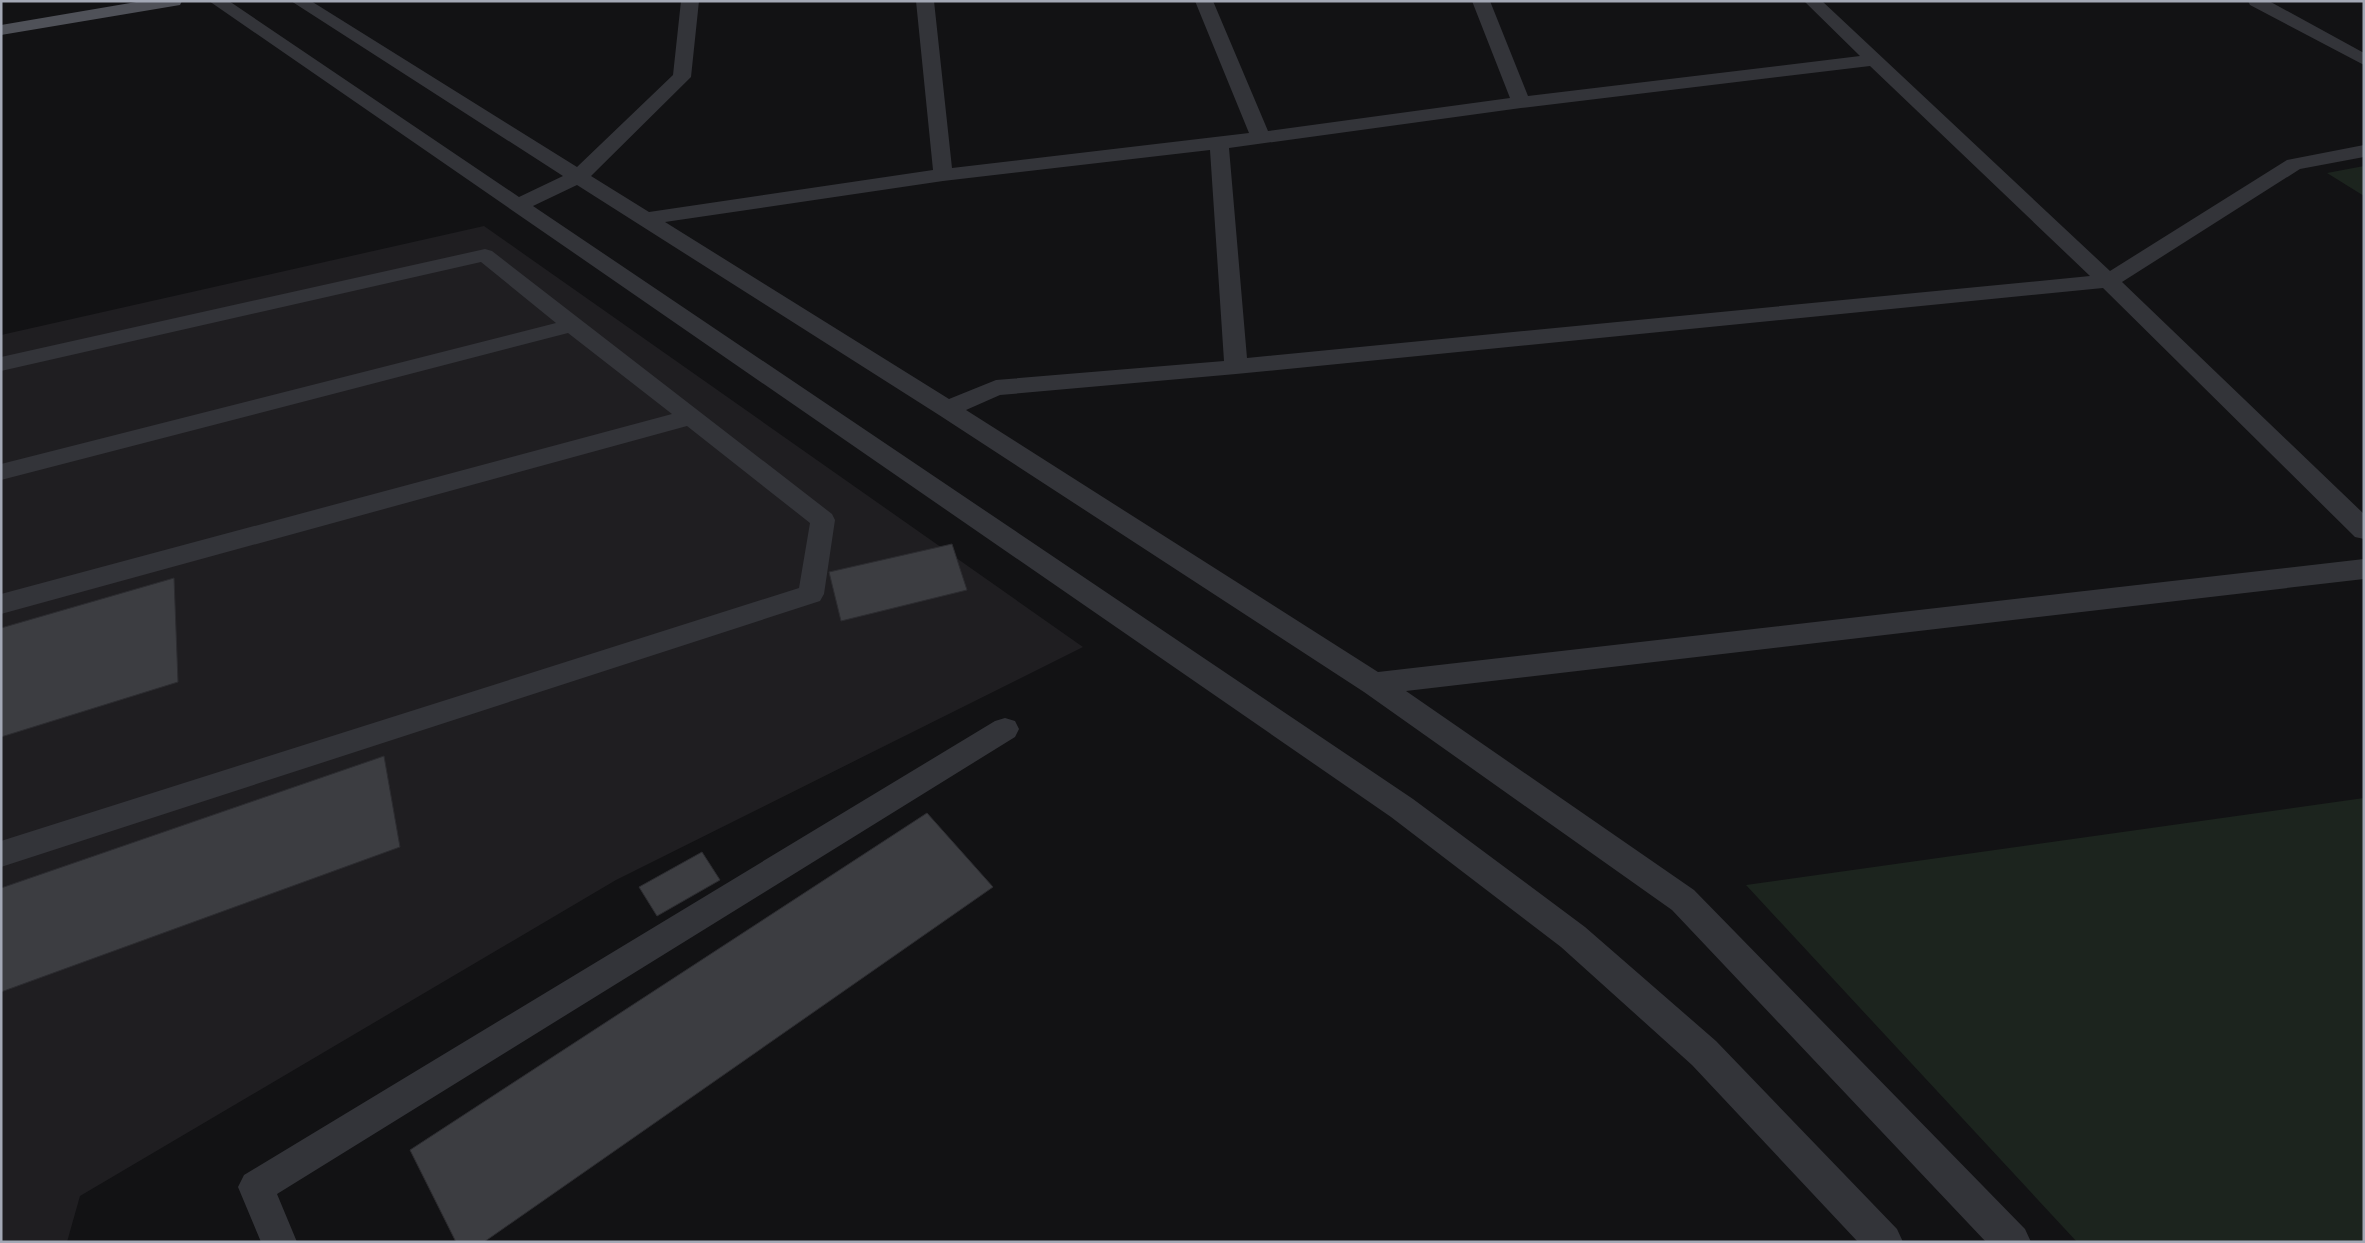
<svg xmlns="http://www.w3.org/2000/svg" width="2365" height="1243" font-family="'Fira Sans',sans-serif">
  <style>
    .built { fill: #1f1e21 }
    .green { fill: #1c241e }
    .building { fill: #3c3d41; stroke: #2c2c30 }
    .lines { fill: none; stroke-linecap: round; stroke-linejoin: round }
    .service { fill: #333439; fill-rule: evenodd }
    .minor { fill: #333439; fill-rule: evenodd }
    .primary { fill: #4f5158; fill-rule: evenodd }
  </style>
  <rect width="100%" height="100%" fill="#121214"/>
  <path class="built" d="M484,226L1083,647L616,880L80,1196L67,1242H1V335Z"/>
  <path class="green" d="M2364,166V196L2327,173Z
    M2364,798V1242H2077L1746,885Z"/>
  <path class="building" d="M952,544L967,590L841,621L829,572Z
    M174,578L178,682L1,737V628Z
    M384,756L400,847L1,992V888Z
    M927,813L993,887L484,1242H456L410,1150Z
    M702,852L720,880L657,916L639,887Z"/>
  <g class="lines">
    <path class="service" d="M485,249L492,251L832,514L835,520L824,594L820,601L1,867V841L799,588L810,523L687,426L1,614V594L672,414L568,333L1,480V464L556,323L481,262L1,371V357Z
      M1005,718L1015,721L1019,729L1015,737L277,1194L297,1242H261L238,1187L244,1175L995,721Z"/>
    <path class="minor" d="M209,1H229L519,197L563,176L291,1H311L577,167L673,75L681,1H699L691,77L591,176L649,212L933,170L916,1H934L952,168L1249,133L1195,1H1213L1268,131L1510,98L1472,1H1490L1528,96L1860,56L1804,1H1822L2110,271L2287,160L2364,145V157L2300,169L2122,282L2364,514V539L2355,537L2103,288L1236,374L1000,395L966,410L1378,672L2364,559V579L1406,691L1694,890L2025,1229L2031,1242H1986L1672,910L1364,692L939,415L577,185L533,206L1413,799L1585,927L1716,1041L1897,1229L1903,1242H1858L1692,1065L1561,947L1391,817ZM1870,66L2090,276L1247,358L1229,148L1521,108ZM1210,150L1224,361L996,380L949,399L665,222L943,181Z
      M2248,1H2269L2364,53V65L2250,5Z"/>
    <path class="primary" d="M142,1H182L180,5L174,6L1,35V25Z"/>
  </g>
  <rect width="2365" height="1243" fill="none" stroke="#a3a8b5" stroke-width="5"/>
</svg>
